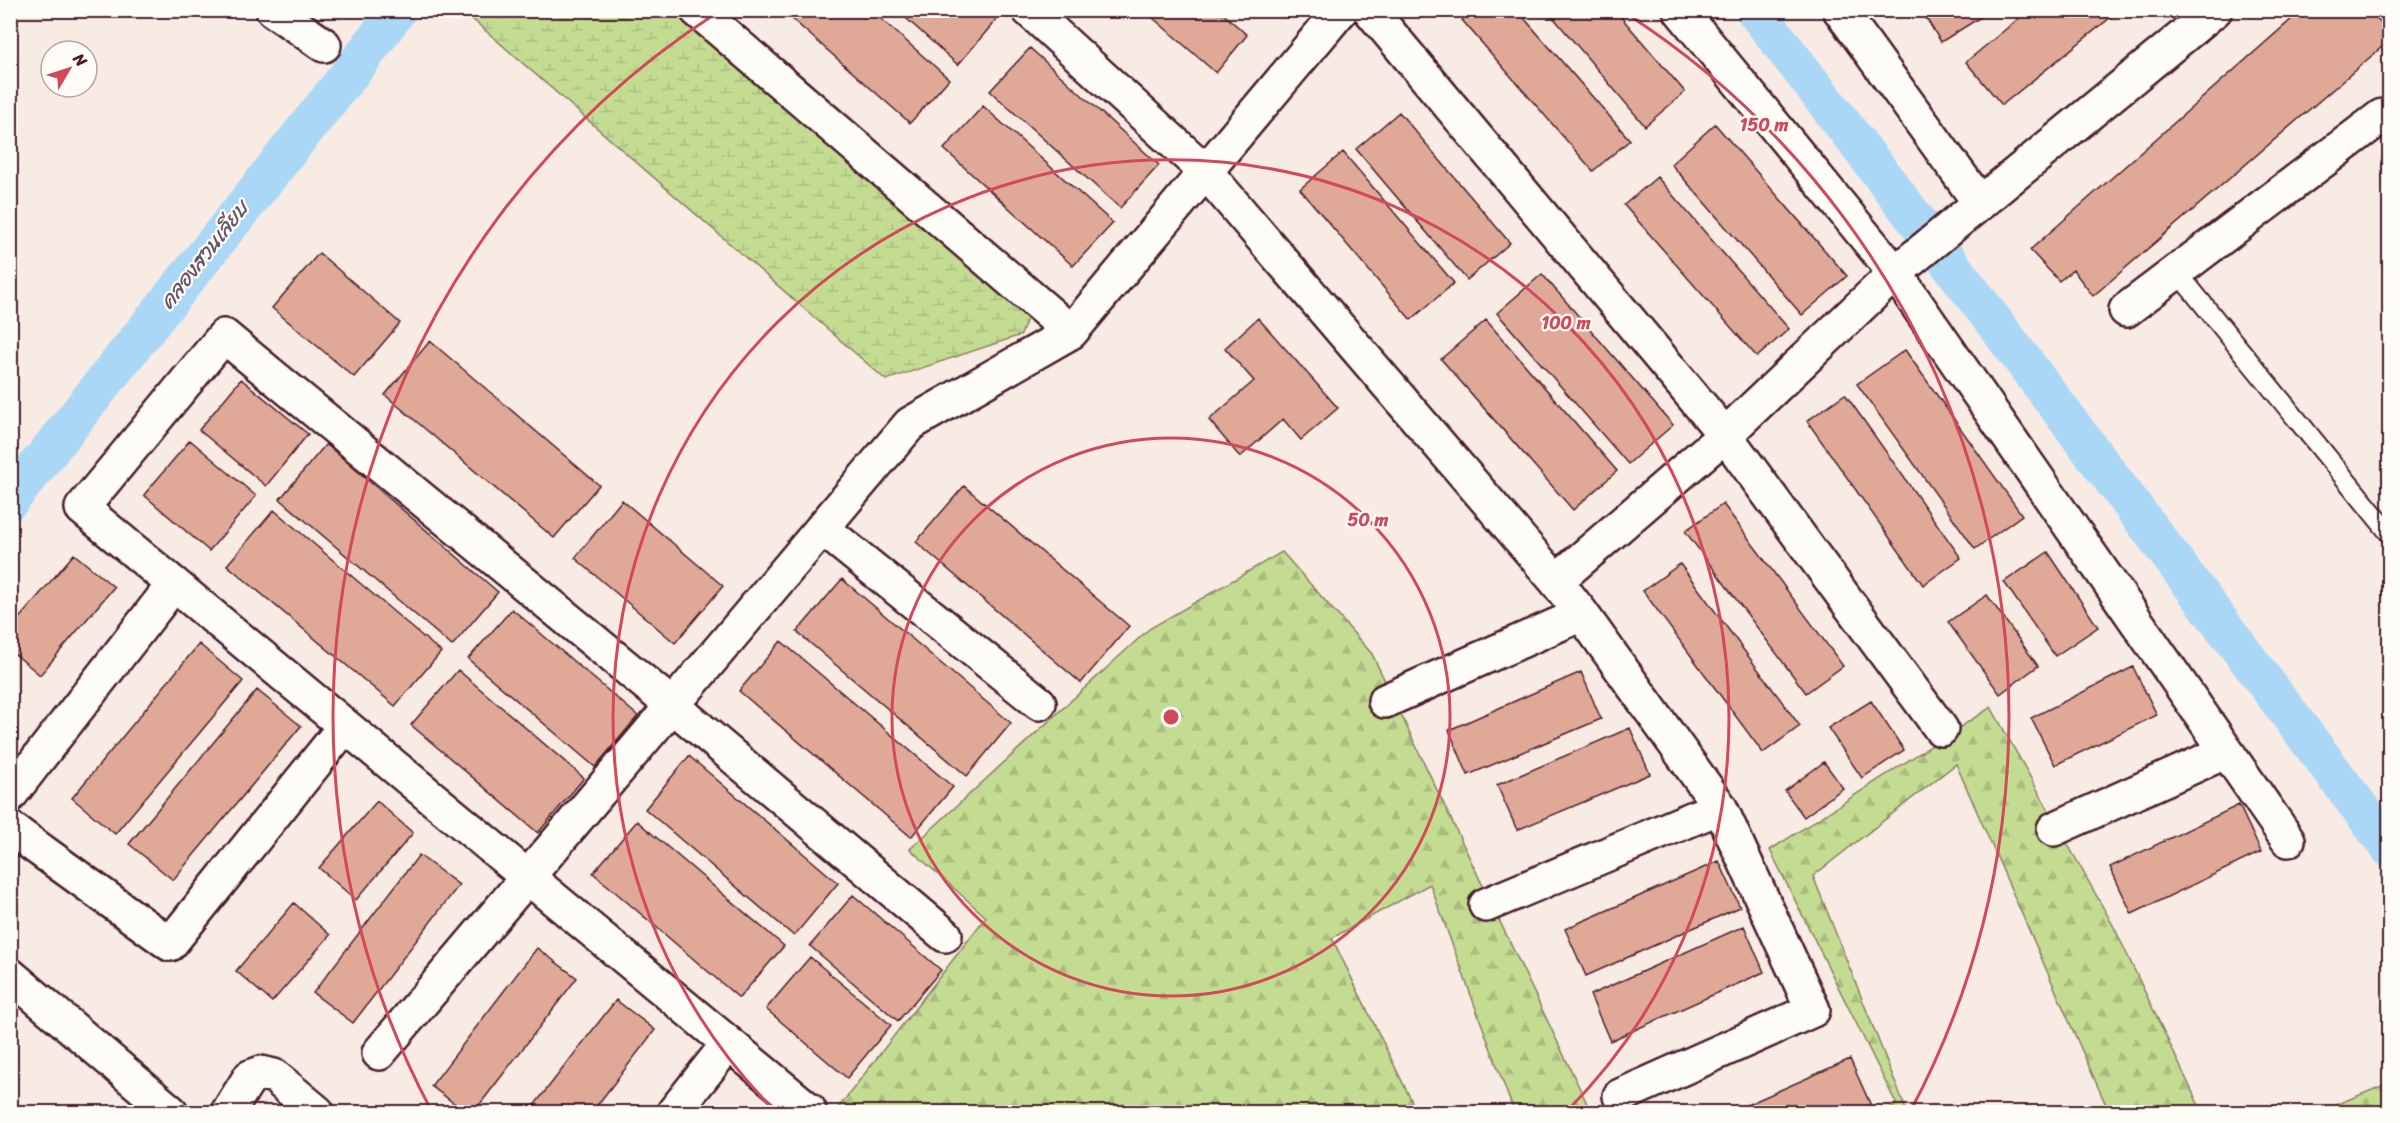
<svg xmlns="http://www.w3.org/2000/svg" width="2400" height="1123" font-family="Sriracha,'Playpen Sans Thai',sans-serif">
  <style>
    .forest { fill: url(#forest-firs); stroke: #877e5e; stroke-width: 1.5 }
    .wetland { fill: url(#wetland-marsh); stroke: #877e5e; stroke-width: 1.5 }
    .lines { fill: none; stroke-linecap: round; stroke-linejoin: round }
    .canal { stroke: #abd7f7; stroke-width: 39 }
    .building { fill: #e0a997; stroke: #4a1f2b; stroke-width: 1.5 }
    .lane-casing { stroke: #4a1f2b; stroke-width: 22 }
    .street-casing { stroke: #4a1f2b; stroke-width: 38 }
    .lane { stroke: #fdfcf7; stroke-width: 18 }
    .street { stroke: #fdfcf7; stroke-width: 33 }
    .ring { fill: none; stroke: #d1495b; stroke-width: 3 }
    .labels { text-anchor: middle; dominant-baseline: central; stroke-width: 4.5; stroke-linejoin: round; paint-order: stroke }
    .water-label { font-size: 21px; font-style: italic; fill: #675668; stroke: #fdfcf7 }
    .centre { fill: #d1495b; stroke: #fdfcf7; stroke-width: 3 }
    .ring-label { font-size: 18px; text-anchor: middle; font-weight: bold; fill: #d1495b; stroke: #fdfcf7; stroke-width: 4.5; stroke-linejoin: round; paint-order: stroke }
  </style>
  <defs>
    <pattern id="forest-firs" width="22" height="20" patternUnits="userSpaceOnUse" patternTransform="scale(1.5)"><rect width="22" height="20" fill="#c4dc92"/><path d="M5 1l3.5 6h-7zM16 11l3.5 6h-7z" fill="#aabc7e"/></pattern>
    <pattern id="wetland-marsh" width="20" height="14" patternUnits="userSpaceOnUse" patternTransform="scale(1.5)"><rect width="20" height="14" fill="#c4dc92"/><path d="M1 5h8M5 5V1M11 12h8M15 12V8" fill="none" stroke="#aabc7e"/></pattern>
  </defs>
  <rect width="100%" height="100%" fill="#f7ebe4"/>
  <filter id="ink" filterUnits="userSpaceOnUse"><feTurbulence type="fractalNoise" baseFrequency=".0167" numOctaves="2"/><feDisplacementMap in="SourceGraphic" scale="12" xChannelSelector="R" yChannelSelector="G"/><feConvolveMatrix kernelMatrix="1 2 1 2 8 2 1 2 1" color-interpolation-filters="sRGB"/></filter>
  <g filter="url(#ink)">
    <path class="forest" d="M1282,552L1372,654L1591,1112H1514L1430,884L1332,938L1417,1112H835L986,917L910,849L1149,629Z
      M1991,707L2114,927L2202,1112H2109L1956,764L1813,876L1907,1112H1880L1897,1105L1770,850Z
      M2389,1083V1112H2318Z"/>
    <path class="wetland" d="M463,11H674L1029,313L1021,335L886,380Z"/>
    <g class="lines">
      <path class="canal" d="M1755,10L1970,290L2390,848
        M10,500L363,57L397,10"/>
    </g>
    <path class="building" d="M782,10H871L949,79L910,123Z
      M897,10H985L996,20L958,65Z
      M1144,10H1219L1247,35L1216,73Z
      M1473,10H1517L1630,140L1593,171L1462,20Z
      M1547,10H1615L1685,92L1645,126Z
      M1921,10H1992L1941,42Z
      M2029,10H2106L2111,17L2002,105L1966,62Z
      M2302,10H2374L2371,13L2390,33V40L2093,296L2073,270L2059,281L2030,250Z
      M1030,48L1159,165L1120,208L990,91Z
      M983,106L1113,223L1073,266L944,149Z
      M1399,112L1510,243L1467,280L1356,149Z
      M1715,124L1847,276L1802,315L1671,164Z
      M1343,152L1454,283L1411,320L1300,189Z
      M1657,177L1789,329L1757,357L1624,205Z
      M319,253L400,323L354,377L272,308Z
      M1542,274L1673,425L1628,464L1497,313Z
      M1258,318L1338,408L1301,440L1283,419L1240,457L1209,420L1254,381L1225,348Z
      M1486,320L1617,471L1573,510L1441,359Z
      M430,341L599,485L554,538L385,395Z
      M1905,350L2022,515L1975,549L1857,384Z
      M241,379L308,434L266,486L199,430Z
      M1845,394L1961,558L1923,585L1807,421Z
      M190,440L256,496L209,551L144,495Z
      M326,444L498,592L452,646L280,499Z
      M964,486L1129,626L1081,683L916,542Z
      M622,500L723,586L675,643L575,558Z
      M1723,504L1843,666L1806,693L1685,531Z
      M274,510L441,652L395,706L227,565Z
      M2048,552L2098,627L2055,656L2004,582Z
      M74,554L114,587L40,675L10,650V629Z
      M1680,564L1800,726L1763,753L1643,591Z
      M842,579L1011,723L967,776L797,632Z
      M1987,595L2038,666L2000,694L1948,622Z
      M512,609L638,716L595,767L468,659Z
      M781,641L953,787L911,837L739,691Z
      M199,644L243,681L115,834L72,798Z
      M2133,667L2157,715L2055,765L2031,718Z
      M458,670L584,778L538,833L411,725Z
      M1581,672L1601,719L1468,775L1449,730Z
      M257,690L301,726L173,880L129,844Z
      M1871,701L1904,750L1862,778L1828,728Z
      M1630,728L1650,774L1517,830L1497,785Z
      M689,756L838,883L794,936L645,809Z
      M1824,762L1843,788L1804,817L1785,791Z
      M377,801L413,833L356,900L319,868Z
      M2239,805L2261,852L2132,914L2110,867Z
      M637,821L784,946L739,998L593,873Z
      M419,855L459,885L353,1023L313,993Z
      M1719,861L1740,907L1586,976L1565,929Z
      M853,895L941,970L898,1021L810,946Z
      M294,903L330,935L272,1002L236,971Z
      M1744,926L1764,972L1610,1041L1590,995Z
      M537,948L577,978L474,1112H466L431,1086Z
      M810,957L891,1025L847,1078L766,1009Z
      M616,1000L655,1030L592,1112H529Z
      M1850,1059L1871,1106L1858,1112H1731Z"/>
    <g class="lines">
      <defs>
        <path id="lane" d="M2177,272L2390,534"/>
        <path id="street" d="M273,10L324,45
          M697,10L1071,332
          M1029,10L1205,171L1556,581L1582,614L1720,807L1813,1010L1620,1096
          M1370,10L1725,435L1941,729
          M1680,10L1895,273L2288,840
          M1840,10L1980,203
          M2126,310L2382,116L2390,115
          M822,528L1039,703
          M1556,581L1725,435L1895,273L2215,10
          M1385,701L1582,614
          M10,795L174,584
          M10,828L170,944L345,726
          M2054,829L2225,752
          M1486,905L1720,807
          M10,975L171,1112
          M379,1053L910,424L1071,332L1341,10
          M809,1110L82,508L224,336L673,706L945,935
          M228,1112L250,1077L261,1073L274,1076L317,1112
          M674,1112L728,1044"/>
      </defs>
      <use href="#lane" class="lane-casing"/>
      <use href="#street" class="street-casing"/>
      <use href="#lane" class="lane"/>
      <use href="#street" class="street"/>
    </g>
  </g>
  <g class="ring">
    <circle cx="1171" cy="717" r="279"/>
    <path d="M776 1112A558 558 0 1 1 1566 1112"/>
    <path d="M431 1110A838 838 0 0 1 715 14M1627 14A838 838 0 0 1 1911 1110"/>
  </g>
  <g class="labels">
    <g class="water-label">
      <text transform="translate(204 255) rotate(-52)">คลองสวนเลียบ</text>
    </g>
  </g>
  <circle cx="1171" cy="717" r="9" class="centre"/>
  <g class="ring-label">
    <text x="1764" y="131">150 m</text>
    <text x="1566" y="329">100 m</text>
    <text x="1368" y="526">50 m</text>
  </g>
  <rect width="2400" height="1123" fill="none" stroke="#fdfcf7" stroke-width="36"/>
  <rect x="18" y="18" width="2364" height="1087" fill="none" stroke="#4a1f2b" stroke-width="2" filter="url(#ink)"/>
  <g transform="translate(69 69) rotate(51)"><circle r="28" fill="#fdfcf7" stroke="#b5a4a5" stroke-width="1.5"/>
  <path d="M0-4.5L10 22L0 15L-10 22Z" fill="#d1495b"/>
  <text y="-9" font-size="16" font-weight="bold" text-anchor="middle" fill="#4a1f2b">N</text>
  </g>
</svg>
